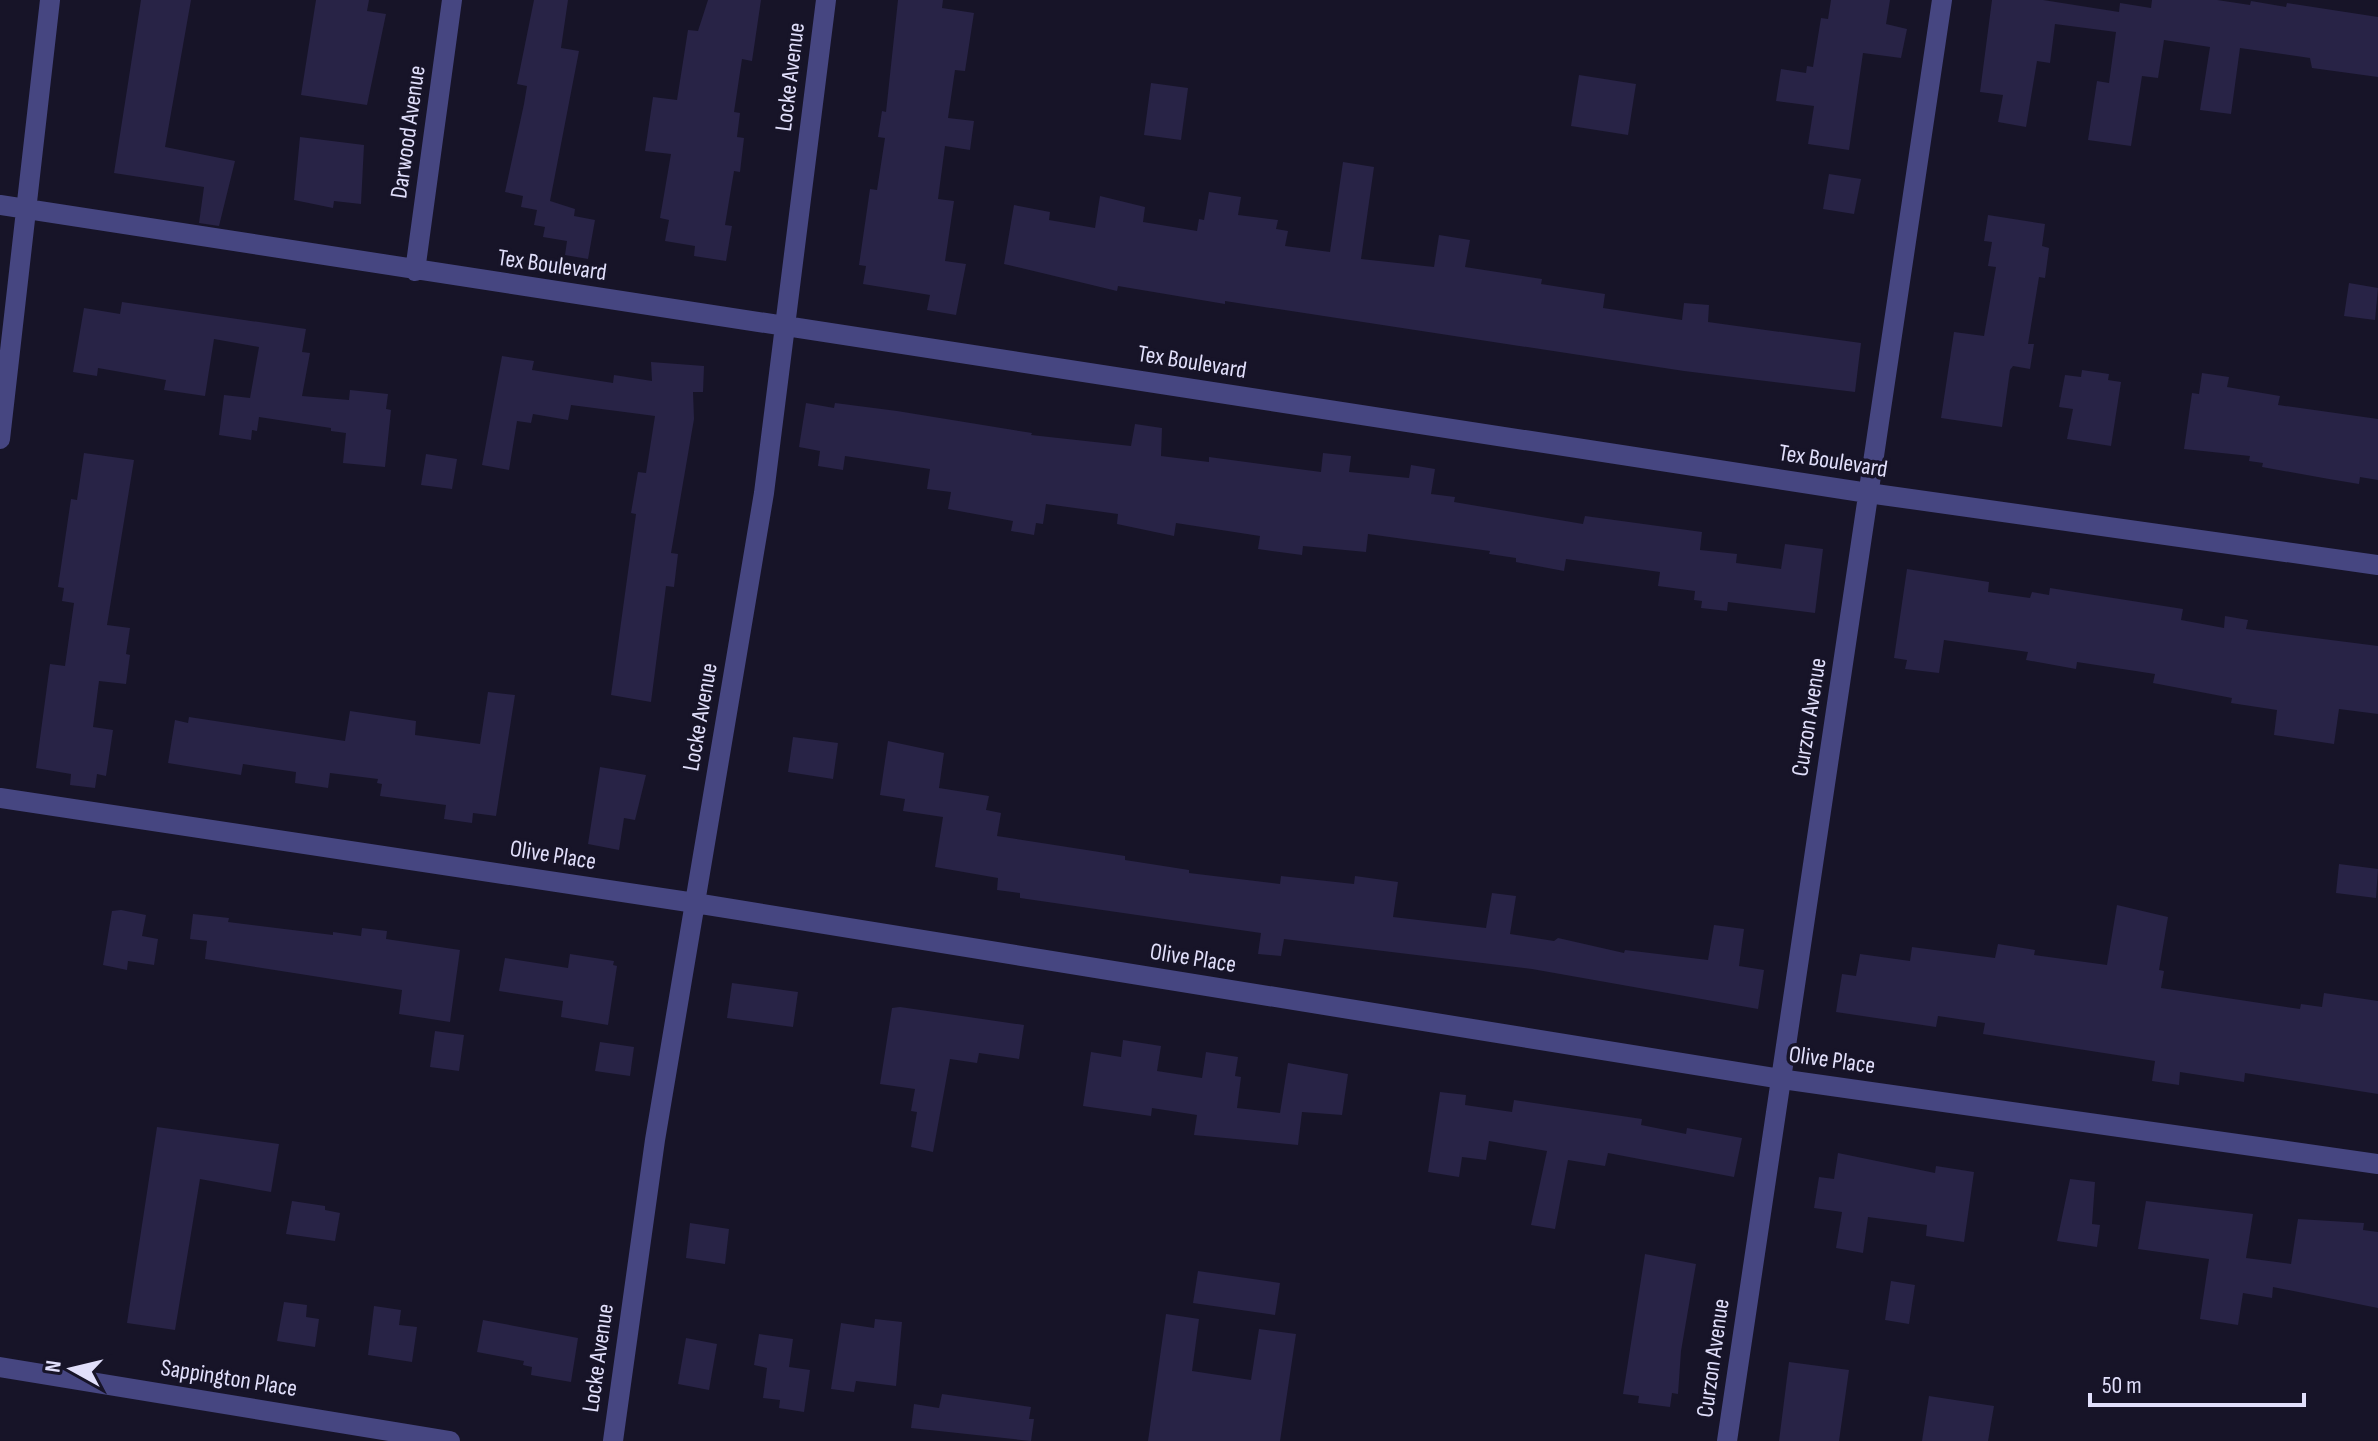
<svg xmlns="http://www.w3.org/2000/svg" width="2378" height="1441" font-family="'Sofia Sans Condensed',sans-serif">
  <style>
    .building { fill: #282346 }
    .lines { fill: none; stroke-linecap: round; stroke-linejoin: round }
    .minor { stroke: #464681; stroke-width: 20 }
    .labels { text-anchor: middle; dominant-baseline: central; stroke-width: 7; stroke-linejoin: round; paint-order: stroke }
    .street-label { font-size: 24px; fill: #e1dffb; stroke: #171428 }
  </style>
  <rect width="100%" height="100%" fill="#171428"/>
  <path class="building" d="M141,0H191L165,147L235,161L219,226L199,223L204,187L114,173Z
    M316,0H369L367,11L386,14L367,105L301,95Z
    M534,0H568L561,48L579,51L550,201L575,209L574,216L595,220L588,259L565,255L567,241L543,237L545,227L534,225L537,210L521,207L523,196L505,192L524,104L527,86L517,84Z
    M708,0H761L752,61L742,59L734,112L740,113L737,137L744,138L740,172L734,171L725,225L732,226L726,261L694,256L695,246L665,241L669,220L660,218L671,154L645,151L653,97L677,100L688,30L698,31Z
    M898,0H943L942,8L974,13L965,71L955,70L948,118L974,121L970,150L945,146L938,199L954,201L945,261L966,264L956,315L927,310L930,295L863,284L866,266L859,265L870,189L877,190L885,138L878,137L882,111L886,112Z
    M1831,0H1890L1886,24L1907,29L1901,58L1863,53L1849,150L1808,144L1814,106L1776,101L1781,69L1806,73L1807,66L1813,67L1821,18L1828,19Z
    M1992,0H2043L2119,12L2120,3L2151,8L2152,0H2217L2250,5L2251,1L2286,7L2287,3L2378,17V77L2312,68L2310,58L2240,48L2231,114L2200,110L2210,47L2164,40L2158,78L2142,76L2131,146L2088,140L2097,81L2109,83L2116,32L2055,24L2050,63L2037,61L2026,127L1998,122L2003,95L1980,92Z
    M1579,75L1636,84L1628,135L1571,126Z
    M1151,83L1188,88L1181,140L1144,135Z
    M300,137L364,145L361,204L334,201L333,208L294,200Z
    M1343,162L1374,167L1361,259L1434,267L1439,235L1470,240L1465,267L1542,279L1541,284L1605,294L1603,308L1682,320L1684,303L1709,305L1708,322L1861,343L1855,392L1684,371L1225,301V304L1118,286L1117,291L1004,264L1014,205L1050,212L1049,220L1095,228L1100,196L1145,207L1143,222L1197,231L1199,219L1204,220L1209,192L1241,197L1238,215L1278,220L1276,229L1288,231L1285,246L1330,252Z
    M1829,174L1861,179L1854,214L1823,209Z
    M1988,215L2045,224L2042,246L2049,248L2045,278L2039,277L2028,344H2034L2030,369L2013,366L2010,370L2002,427L1941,418L1954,332L1984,336L1996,267L1988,266L1992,242L1984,241Z
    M2349,283L2378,288L2375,320L2344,316Z
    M122,302L306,329L302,352L310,353L302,396L349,400L350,390L388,394L386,409L391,410L385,467L343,463L346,433L331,431V428L259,417L257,431L252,430L251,440L219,435L224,395L250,398L259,347L214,339L205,396L164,390L166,380L98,368L97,376L73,372L84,308L120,314Z
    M502,356L534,361L532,370L613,383L614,375L652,381L651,362L704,366L703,392H693L694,419L671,553L678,554L674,587L666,586L651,702L611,695L636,514L631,513L638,472L646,473L655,416L571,405L568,420L533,414L531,423L517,421L509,470L482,465Z
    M2082,370L2109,374L2108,380L2121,382L2111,446L2067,439L2073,409L2059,407L2065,375L2081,377Z
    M2202,373L2229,377L2227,387L2280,396L2278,405L2378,419V480L2360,477L2359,484L2329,479L2262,467L2263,463L2249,461L2250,456L2184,449L2192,393L2199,394Z
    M806,403L834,408L835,403L897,411L1032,433L1031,435L1131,446L1135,424L1162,428L1161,456L1209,462V457L1321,472L1323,453L1351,456L1349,472L1409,478L1411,465L1435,469L1431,494L1455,497L1454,502L1583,524L1585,516L1702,532L1700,550L1737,554L1736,563L1781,569L1785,544L1823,549L1815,613L1728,602L1727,611L1701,608L1702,601L1694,600L1695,591L1658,586L1660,572L1566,559L1564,571L1516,562V558L1489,554L1490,551L1368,534L1366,552L1303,546L1302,555L1258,549L1260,536L1176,523L1174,536L1117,524L1118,514L1046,504L1043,524L1036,523L1034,535L1011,531L1013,521L948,509L951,492L927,489L930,469L845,456L843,470L818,466L820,451L799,447Z
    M84,453L134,460L107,625L130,628L126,654L130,655L126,684L99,681L93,727L113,730L106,776L97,774L95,788L70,785L71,774L36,768L50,664L65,666L74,603L62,601L64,588L58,587L71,499L77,500Z
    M426,454L457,459L452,489L421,485Z
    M1907,569L1989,582L1988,592L2030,598L2032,592L2049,595L2050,588L2183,609L2181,620L2224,628L2225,616L2248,620L2246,629L2378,646V714L2339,709L2334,744L2274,735L2277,710L2231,703L2232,698L2153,683L2155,674L2077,662L2076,669L2026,660L2028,652L1944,640L1939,673L1905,669L1907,660L1894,658Z
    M488,692L515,695L496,816L473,813L472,823L444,819L446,805L380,796L382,784L377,783L378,779L330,773L328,788L295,783L296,772L243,764L241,775L168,763L175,720L188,723L189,717L345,741L350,711L416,721L415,735L480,744Z
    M793,737L838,743L833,779L788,772Z
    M888,741L944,753L939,788L989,796L986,810L1001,813L997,836L1125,856V860L1189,870V873L1280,884L1281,876L1354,884L1355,876L1398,882L1393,917L1486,928L1492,893L1516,896L1510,934L1554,941L1558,938L1624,953L1625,950L1708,960L1714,925L1744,929L1739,966L1764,970L1758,1009L1532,969L1284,939L1281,956L1258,954L1261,933L1020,898V893L997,890L998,878L935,867L943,817L903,811L905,799L880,795Z
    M600,767L646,775L635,820L624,818L619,850L588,844Z
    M2339,864L2378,869L2376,898L2336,893Z
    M2117,905L2168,917L2159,970L2164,971L2161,988L2300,1009L2301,1004L2322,1007L2324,993L2378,1001V1094L2245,1073L2244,1082L2180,1072L2179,1085L2152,1081L2155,1061L1983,1034L1985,1023L1938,1016L1936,1027L1836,1012L1842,974L1856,976L1860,954L1910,961L1912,947L1995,958L1998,944L2035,950L2034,955L2107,965Z
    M121,910L146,915L142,936L158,939L154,965L128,961L127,970L103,965L112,911Z
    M193,914L229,918L228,922L333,935V932L361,936L362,928L387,931L386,939L460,950L450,1022L399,1014L402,990L205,959L207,941L190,939Z
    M570,954L614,961L613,965L617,966L608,1025L561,1017L563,1001L499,991L505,958L568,968Z
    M732,983L798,992L793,1027L727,1018Z
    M900,1007L1024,1025L1019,1059L979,1053L977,1063L950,1059L933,1152L911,1147L917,1112L911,1111L915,1089L880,1084L892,1008Z
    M435,1031L464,1035L459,1071L430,1067Z
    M1123,1040L1161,1046L1157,1071L1202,1078L1206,1052L1238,1057L1235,1076L1241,1077L1237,1108L1280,1113L1288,1063L1348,1074L1342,1115L1302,1112L1298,1145L1194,1135L1197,1115L1152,1108L1151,1116L1083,1106L1091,1052L1121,1057Z
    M600,1042L634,1047L630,1076L595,1071Z
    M1440,1092L1466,1095L1465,1105L1512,1112L1514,1100L1642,1119L1641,1125L1686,1134L1687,1128L1742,1138L1734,1177L1608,1153L1605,1166L1568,1160L1555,1229L1531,1225L1547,1151L1489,1141L1486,1160L1462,1157L1459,1177L1428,1172Z
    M157,1127L279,1144L271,1192L200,1179L175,1330L127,1323Z
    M1838,1153L1935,1173L1936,1166L1974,1172L1964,1242L1926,1236L1927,1225L1868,1217L1863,1253L1836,1248L1842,1212L1814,1208L1819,1177L1834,1179Z
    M2070,1179L2095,1182L2092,1224L2100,1225L2097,1247L2057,1241Z
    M292,1201L325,1206V1210L340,1213L335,1241L286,1234Z
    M2146,1201L2253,1214L2246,1258L2291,1264L2298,1219L2364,1223L2363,1230L2378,1232V1308L2273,1287L2272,1298L2243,1293L2238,1325L2200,1319L2209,1259L2138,1249Z
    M690,1223L729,1229L725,1264L686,1258Z
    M1645,1254L1696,1264L1681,1351L1678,1394L1672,1393L1670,1407L1638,1403L1639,1396L1623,1394Z
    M1198,1271L1280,1283L1275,1315L1193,1303Z
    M1891,1281L1915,1285L1909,1324L1885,1320Z
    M284,1302L307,1305L306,1317L319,1319L315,1347L277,1341Z
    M374,1306L401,1310L399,1325L417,1327L412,1362L368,1355Z
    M1166,1314L1199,1319L1192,1371L1251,1380L1259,1329L1296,1334L1280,1441H1148Z
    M875,1319L902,1322L896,1386L856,1381L854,1392L831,1389L841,1323L874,1328Z
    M483,1320L578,1338L571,1382L531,1375L532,1367L523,1365L524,1361L477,1352Z
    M759,1334L793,1339L789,1367L810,1370L804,1412L779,1408L780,1400L763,1398L767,1368L754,1365Z
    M686,1338L717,1344L709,1390L678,1384Z
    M1789,1362L1849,1370L1839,1441H1779Z
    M942,1394L1031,1407L1029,1419H1034L1031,1441L911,1428L914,1404L939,1408Z
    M1929,1396L1994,1406L1988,1441H1922Z"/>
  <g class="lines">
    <path class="minor" d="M0,205L1868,493L2378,565
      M415,271L452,0
      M0,439L50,0
      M0,798L695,903L1781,1079L2378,1164
      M0,1367L450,1441
      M613,1441L655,1140L764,493L826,0
      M1727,1441L1942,0"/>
  </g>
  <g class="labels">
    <g class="street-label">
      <text transform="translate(790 77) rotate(-83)">Locke Avenue</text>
      <text transform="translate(408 132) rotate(-82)">Darwood Avenue</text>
      <text transform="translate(552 265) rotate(8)">Tex Boulevard</text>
      <text transform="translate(1192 362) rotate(9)">Tex Boulevard</text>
      <text transform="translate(1833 461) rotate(9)">Tex Boulevard</text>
      <text transform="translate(700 717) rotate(-80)">Locke Avenue</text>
      <text transform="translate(1809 717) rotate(-81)">Curzon Avenue</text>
      <text transform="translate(553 855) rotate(9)">Olive Place</text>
      <text transform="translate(1193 958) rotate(9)">Olive Place</text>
      <text transform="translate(1832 1060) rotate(8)">Olive Place</text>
      <text transform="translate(598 1358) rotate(-82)">Locke Avenue</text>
      <text transform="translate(1713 1358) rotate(-82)">Curzon Avenue</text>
      <text transform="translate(229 1378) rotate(9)">Sappington Place</text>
    </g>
  </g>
  <g transform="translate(72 1369) rotate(278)" stroke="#171428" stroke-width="6" paint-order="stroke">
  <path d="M0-6L14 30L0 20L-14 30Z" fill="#e1dffb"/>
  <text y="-12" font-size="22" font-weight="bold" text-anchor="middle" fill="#e1dffb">N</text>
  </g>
  <path d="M2090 1393v12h214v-12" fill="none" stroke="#e1dffb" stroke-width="4"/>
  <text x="2102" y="1393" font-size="24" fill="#e1dffb" stroke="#171428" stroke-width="6" paint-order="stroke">50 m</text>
</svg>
